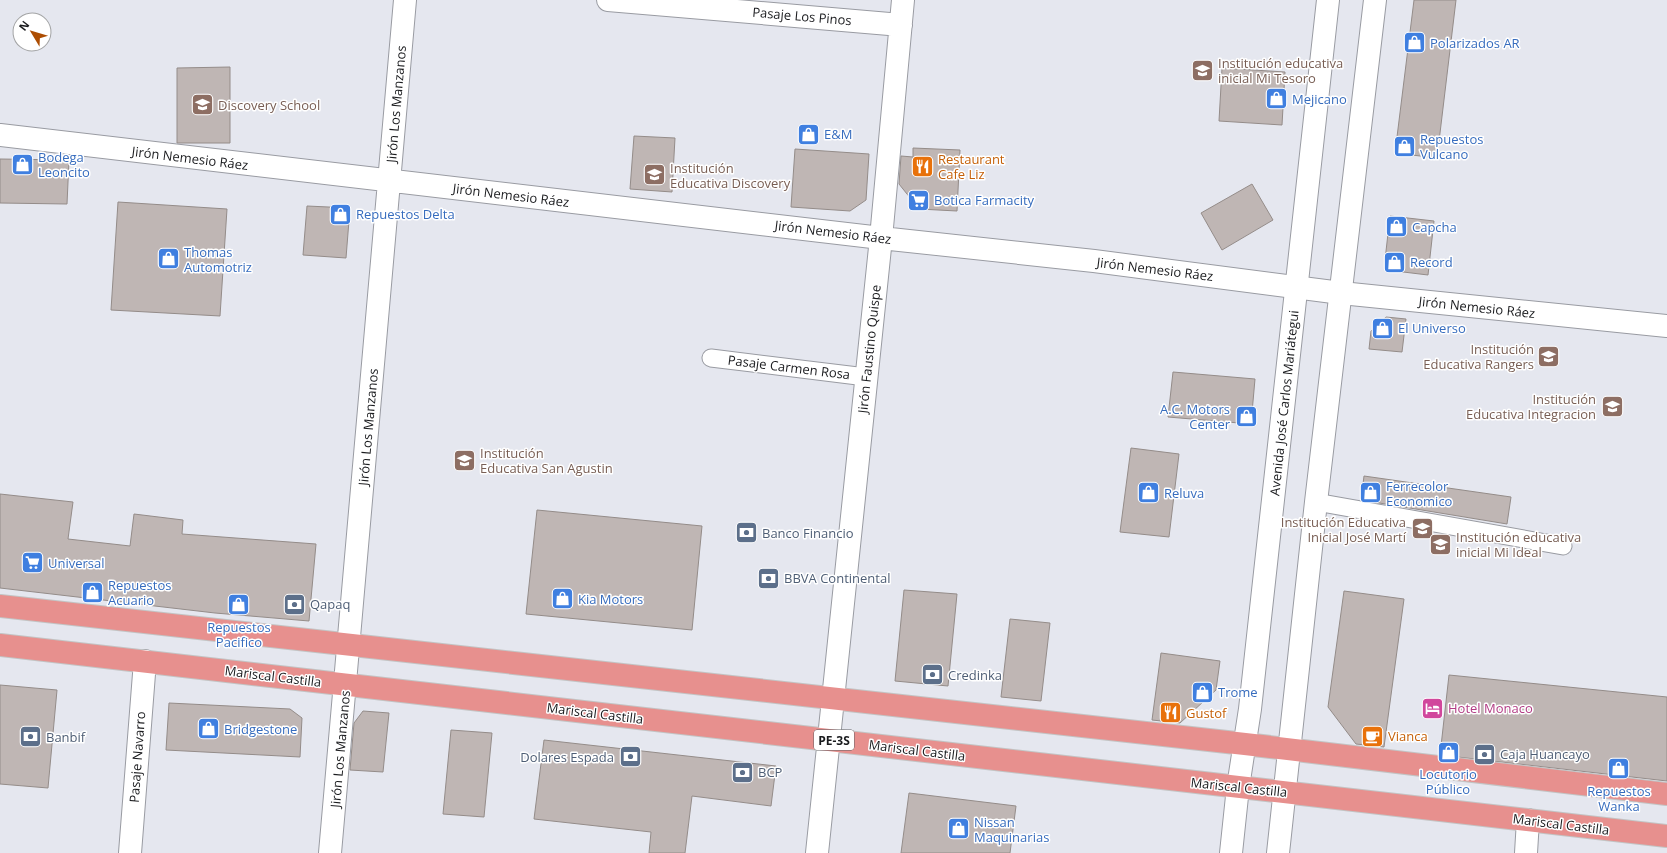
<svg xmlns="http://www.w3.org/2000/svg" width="1667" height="853" font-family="'Open Sans',sans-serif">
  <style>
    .building { fill: #bfb6b4; stroke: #948c89 }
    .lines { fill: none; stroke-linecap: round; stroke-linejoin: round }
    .service-casing { stroke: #999ba2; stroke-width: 19 }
    .minor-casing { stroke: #999ba2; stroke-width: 24 }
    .secondary-casing { stroke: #999ba2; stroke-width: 24 }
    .trunk-casing { stroke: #c3c4c4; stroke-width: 24 }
    .service { stroke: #fff; stroke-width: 17 }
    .minor { stroke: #fff; stroke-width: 22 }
    .secondary { stroke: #fff; stroke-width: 22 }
    .trunk { stroke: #e7908e; stroke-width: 22 }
    .labels { text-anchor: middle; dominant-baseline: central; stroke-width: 3; stroke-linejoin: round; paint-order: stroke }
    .shield { fill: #fff; stroke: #5f5f62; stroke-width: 1 }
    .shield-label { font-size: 12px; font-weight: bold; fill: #1a1b1e }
    .street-label { font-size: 13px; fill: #1a1b1e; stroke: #fff }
    .shop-label { font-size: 13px; fill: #366cbe; stroke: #fff; text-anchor: start }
    .education-label { font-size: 13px; fill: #785e54; stroke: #fff; text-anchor: start }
    .food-label { font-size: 13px; fill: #c56008; stroke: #fff; text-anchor: start }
    .service-label { font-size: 13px; fill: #4e5e75; stroke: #fff; text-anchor: start }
    .hotel-label { font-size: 13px; fill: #b23c85; stroke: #fff; text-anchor: start }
  </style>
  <rect width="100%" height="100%" fill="#e5e7ef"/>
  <path class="building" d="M1414,0H1456L1437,158L1395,153Z
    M230,67V143H177V68Z
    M1222,68L1285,72L1282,125L1219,121Z
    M634,136L675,138L672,192L630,189Z
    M913,148L960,150L957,211L919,209L899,184L901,156L913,157Z
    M795,149L869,154L866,200L850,211L791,207Z
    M0,159L69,160L67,204L0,203Z
    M1252,184L1273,220L1222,250L1201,213Z
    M118,202L227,209L220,316L111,310Z
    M307,206L350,208L346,258L303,255Z
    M1390,216L1434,221L1428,275L1395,271L1385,260Z
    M1386,317L1406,319L1402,352L1369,349L1371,331Z
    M1173,372L1255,379L1251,424L1168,417Z
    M1131,448L1179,454L1169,537L1120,532Z
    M1364,476L1511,497L1507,524L1361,500Z
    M0,494L73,502L68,539L130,546L134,514L183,520L182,534L316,544L309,621L215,613L0,588Z
    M537,510L702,526L692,630L526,614Z
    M904,590L957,594L948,686L895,681Z
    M1344,591L1404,599L1384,747L1356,744L1328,707Z
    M1010,619L1050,623L1041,701L1001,697Z
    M1161,653L1220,661L1216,690L1180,723L1152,720Z
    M1449,675L1667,697V781L1440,755Z
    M0,685L57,690L48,788L0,784Z
    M169,703L290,709L302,718L300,757L166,750Z
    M363,711L389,713L383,772L350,770L354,723Z
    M451,730L492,733L484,817L443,814Z
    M544,740L776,766L771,806L692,796L685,853H649L651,832L534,819Z
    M909,793L1016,806L1010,853H901Z"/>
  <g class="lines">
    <defs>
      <path id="service" d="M711,358L866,377
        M1316,502L1563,546"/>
      <path id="minor" d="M608,0L901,25
        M0,135L881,238L1094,261L1341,293L1667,326
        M130,853L145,661
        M330,853L405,0
        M817,853L881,238L903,0
        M1526,853L1528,820"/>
      <path id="secondary" d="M1231,853L1238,787L1250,709L1328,0
        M1278,853L1316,502L1375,0"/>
      <path id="trunk" d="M0,606L1245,744L1667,794
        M0,645L1667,836"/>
    </defs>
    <use href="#service" class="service-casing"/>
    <use href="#minor" class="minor-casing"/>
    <use href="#secondary" class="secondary-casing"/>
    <use href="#trunk" class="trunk-casing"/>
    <use href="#service" class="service"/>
    <use href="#minor" class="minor"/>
    <use href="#secondary" class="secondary"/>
    <use href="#trunk" class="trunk"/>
  </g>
  <defs>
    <symbol id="shop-square" viewBox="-11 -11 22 22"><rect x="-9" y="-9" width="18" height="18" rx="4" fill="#3f7fe0" stroke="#fff"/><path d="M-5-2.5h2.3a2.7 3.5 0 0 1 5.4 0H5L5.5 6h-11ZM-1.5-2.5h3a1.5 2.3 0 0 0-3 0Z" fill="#fff"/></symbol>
    <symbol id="school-square" viewBox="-11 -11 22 22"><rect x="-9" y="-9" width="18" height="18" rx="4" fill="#8d6e63" stroke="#fff"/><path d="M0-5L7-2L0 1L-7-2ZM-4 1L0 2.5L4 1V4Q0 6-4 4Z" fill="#fff"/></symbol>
    <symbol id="restaurant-square" viewBox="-11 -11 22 22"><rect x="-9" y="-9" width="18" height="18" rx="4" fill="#e8710a" stroke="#fff"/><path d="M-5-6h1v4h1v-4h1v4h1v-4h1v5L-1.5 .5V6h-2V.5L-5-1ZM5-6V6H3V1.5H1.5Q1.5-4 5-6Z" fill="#fff"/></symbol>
    <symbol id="supermarket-square" viewBox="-11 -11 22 22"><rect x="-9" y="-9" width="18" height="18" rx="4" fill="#3f7fe0" stroke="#fff"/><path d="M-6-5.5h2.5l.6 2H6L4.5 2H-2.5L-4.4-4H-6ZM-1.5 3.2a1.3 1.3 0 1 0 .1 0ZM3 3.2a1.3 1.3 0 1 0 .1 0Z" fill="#fff"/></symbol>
    <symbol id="bank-square" viewBox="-11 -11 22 22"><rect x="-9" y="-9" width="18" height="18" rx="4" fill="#5c6f8a" stroke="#fff"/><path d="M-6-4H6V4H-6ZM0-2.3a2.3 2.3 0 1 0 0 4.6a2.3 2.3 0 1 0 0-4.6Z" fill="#fff"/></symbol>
    <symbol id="hotel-square" viewBox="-11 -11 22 22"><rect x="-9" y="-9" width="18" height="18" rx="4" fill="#d1479c" stroke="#fff"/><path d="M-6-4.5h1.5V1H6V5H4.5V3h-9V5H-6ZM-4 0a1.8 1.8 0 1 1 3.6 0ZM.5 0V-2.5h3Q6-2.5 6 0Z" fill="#fff"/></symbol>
    <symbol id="cafe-square" viewBox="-11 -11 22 22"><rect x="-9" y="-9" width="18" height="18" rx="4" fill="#e8710a" stroke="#fff"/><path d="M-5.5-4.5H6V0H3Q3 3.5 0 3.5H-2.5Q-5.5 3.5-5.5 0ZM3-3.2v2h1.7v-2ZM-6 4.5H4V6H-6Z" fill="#fff"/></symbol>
  </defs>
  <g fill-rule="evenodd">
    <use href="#shop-square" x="1402" y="30" width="25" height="25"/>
    <use href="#school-square" x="1190" y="58" width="25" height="25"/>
    <use href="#shop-square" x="1264" y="86" width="25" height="25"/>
    <use href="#school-square" x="190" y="92" width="25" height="25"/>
    <use href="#shop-square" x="796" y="122" width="25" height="25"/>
    <use href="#shop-square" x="1392" y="134" width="25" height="25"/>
    <use href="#shop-square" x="10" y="152" width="25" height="25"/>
    <use href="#restaurant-square" x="910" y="154" width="25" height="25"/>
    <use href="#school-square" x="642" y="162" width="25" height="25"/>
    <use href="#supermarket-square" x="906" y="188" width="25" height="25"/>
    <use href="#shop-square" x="328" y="202" width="25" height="25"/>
    <use href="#shop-square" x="1384" y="214" width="25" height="25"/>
    <use href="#shop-square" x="156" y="246" width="25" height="25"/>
    <use href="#shop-square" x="1382" y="250" width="25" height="25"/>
    <use href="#shop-square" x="1370" y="316" width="25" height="25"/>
    <use href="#school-square" x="1536" y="344" width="25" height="25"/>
    <use href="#school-square" x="1600" y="394" width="25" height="25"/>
    <use href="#shop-square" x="1234" y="404" width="25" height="25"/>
    <use href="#school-square" x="452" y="448" width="25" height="25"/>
    <use href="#shop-square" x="1136" y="480" width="25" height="25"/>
    <use href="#shop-square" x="1358" y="480" width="25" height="25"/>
    <use href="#school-square" x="1410" y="516" width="25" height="25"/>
    <use href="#bank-square" x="734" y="520" width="25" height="25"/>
    <use href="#school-square" x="1428" y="532" width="25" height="25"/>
    <use href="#supermarket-square" x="20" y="550" width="25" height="25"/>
    <use href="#bank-square" x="756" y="566" width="25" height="25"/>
    <use href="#shop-square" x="80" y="580" width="25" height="25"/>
    <use href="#shop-square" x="550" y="586" width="25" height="25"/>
    <use href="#bank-square" x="282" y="592" width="25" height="25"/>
    <use href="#shop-square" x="226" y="592" width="25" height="25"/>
    <use href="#bank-square" x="920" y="662" width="25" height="25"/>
    <use href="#shop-square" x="1190" y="680" width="25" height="25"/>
    <use href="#hotel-square" x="1420" y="696" width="25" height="25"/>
    <use href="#restaurant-square" x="1158" y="700" width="25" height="25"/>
    <use href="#shop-square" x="196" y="716" width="25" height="25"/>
    <use href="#cafe-square" x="1360" y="724" width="25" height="25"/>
    <use href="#bank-square" x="18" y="724" width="25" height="25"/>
    <use href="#shop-square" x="1436" y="740" width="25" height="25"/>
    <use href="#bank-square" x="1472" y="742" width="25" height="25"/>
    <use href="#bank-square" x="618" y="744" width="25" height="25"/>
    <use href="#shop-square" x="1606" y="756" width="25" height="25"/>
    <use href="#bank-square" x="730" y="760" width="25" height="25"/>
    <use href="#shop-square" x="946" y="816" width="25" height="25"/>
  </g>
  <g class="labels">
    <rect class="shield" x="814" y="730" width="40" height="20" rx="3"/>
    <g class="shield-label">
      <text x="834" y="740">PE-3S</text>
    </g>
    <g class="street-label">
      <text transform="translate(802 16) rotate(5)">Pasaje Los Pinos</text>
      <text transform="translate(396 104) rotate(-85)">Jirón Los Manzanos</text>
      <text transform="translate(190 158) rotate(7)">Jirón Nemesio Ráez</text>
      <text transform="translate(511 195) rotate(7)">Jirón Nemesio Ráez</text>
      <text transform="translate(833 232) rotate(7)">Jirón Nemesio Ráez</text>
      <text transform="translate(1155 269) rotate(7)">Jirón Nemesio Ráez</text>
      <text transform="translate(1477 307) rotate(6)">Jirón Nemesio Ráez</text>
      <text transform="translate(869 349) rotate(-84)">Jirón Faustino Quispe</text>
      <text transform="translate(789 367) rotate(7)">Pasaje Carmen Rosa</text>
      <text transform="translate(1284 403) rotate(-84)">Avenida José Carlos Mariátegui</text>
      <text transform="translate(368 427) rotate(-85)">Jirón Los Manzanos</text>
      <text transform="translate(273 676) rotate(7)">Mariscal Castilla</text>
      <text transform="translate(595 713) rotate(7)">Mariscal Castilla</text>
      <text transform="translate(340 749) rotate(-85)">Jirón Los Manzanos</text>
      <text transform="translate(917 750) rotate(7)">Mariscal Castilla</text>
      <text transform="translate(137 757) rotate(-86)">Pasaje Navarro</text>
      <text transform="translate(1239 787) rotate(6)">Mariscal Castilla</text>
      <text transform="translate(1561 824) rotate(7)">Mariscal Castilla</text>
    </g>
    <g class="shop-label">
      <text x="1430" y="43">Polarizados AR</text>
      <text x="1292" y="99">Mejicano</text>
      <text x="824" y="134">E&amp;M</text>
      <text x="1420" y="139">Repuestos<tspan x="1420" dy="15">Vulcano</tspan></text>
      <text x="38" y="157">Bodega<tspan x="38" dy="15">Leoncito</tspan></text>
      <text x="934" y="200">Botica Farmacity</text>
      <text x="356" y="214">Repuestos Delta</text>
      <text x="1412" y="227">Capcha</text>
      <text x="184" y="252">Thomas<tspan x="184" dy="15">Automotriz</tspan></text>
      <text x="1410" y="262">Record</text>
      <text x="1398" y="328">El Universo</text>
      <text x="1230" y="409" text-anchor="end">A.C. Motors<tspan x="1230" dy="15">Center</tspan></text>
      <text x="1386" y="486">Ferrecolor<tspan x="1386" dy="15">Economico</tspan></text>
      <text x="1164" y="493">Reluva</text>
      <text x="48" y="563">Universal</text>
      <text x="108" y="585">Repuestos<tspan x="108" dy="15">Acuario</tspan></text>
      <text x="578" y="599">Kia Motors</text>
      <text x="239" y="627" text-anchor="middle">Repuestos<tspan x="239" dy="15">Pacifico</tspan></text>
      <text x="1218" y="692">Trome</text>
      <text x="224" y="729">Bridgestone</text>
      <text x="1448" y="774" text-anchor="middle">Locutorio<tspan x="1448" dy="15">Público</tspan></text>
      <text x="1619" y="791" text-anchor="middle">Repuestos<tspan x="1619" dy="15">Wanka</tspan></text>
      <text x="974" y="822">Nissan<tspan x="974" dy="15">Maquinarias</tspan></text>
    </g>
    <g class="education-label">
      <text x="1218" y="63">Institución educativa<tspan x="1218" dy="15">inicial Mi Tesoro</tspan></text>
      <text x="218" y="105">Discovery School</text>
      <text x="670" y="168">Institución<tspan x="670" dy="15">Educativa Discovery</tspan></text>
      <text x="1534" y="349" text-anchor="end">Institución<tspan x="1534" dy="15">Educativa Rangers</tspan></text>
      <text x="1596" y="399" text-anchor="end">Institución<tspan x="1596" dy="15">Educativa Integracion</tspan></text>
      <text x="480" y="453">Institución<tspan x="480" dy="15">Educativa San Agustin</tspan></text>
      <text x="1406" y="522" text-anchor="end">Institución Educativa<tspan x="1406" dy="15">Inicial José Martí</tspan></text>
      <text x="1456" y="537">Institución educativa<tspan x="1456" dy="15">inicial Mi Ideal</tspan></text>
    </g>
    <g class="food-label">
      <text x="938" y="159">Restaurant<tspan x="938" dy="15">Cafe Liz</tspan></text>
      <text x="1186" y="713">Gustof</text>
      <text x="1388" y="736">Vianca</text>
    </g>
    <g class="service-label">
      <text x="762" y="533">Banco Financio</text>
      <text x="784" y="578">BBVA Continental</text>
      <text x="310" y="604">Qapaq</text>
      <text x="948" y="675">Credinka</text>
      <text x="46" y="737">Banbif</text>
      <text x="1500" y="754">Caja Huancayo</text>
      <text x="614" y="757" text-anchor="end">Dolares Espada</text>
      <text x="758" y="772">BCP</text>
    </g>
    <g class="hotel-label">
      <text x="1448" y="708">Hotel Monaco</text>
    </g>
  </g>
  <g transform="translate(32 32) rotate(308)"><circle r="19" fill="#ffffff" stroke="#a3a4a5"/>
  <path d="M0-3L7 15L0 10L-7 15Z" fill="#ad4d02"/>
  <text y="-6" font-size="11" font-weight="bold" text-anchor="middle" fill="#1a1b1e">N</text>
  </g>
</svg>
